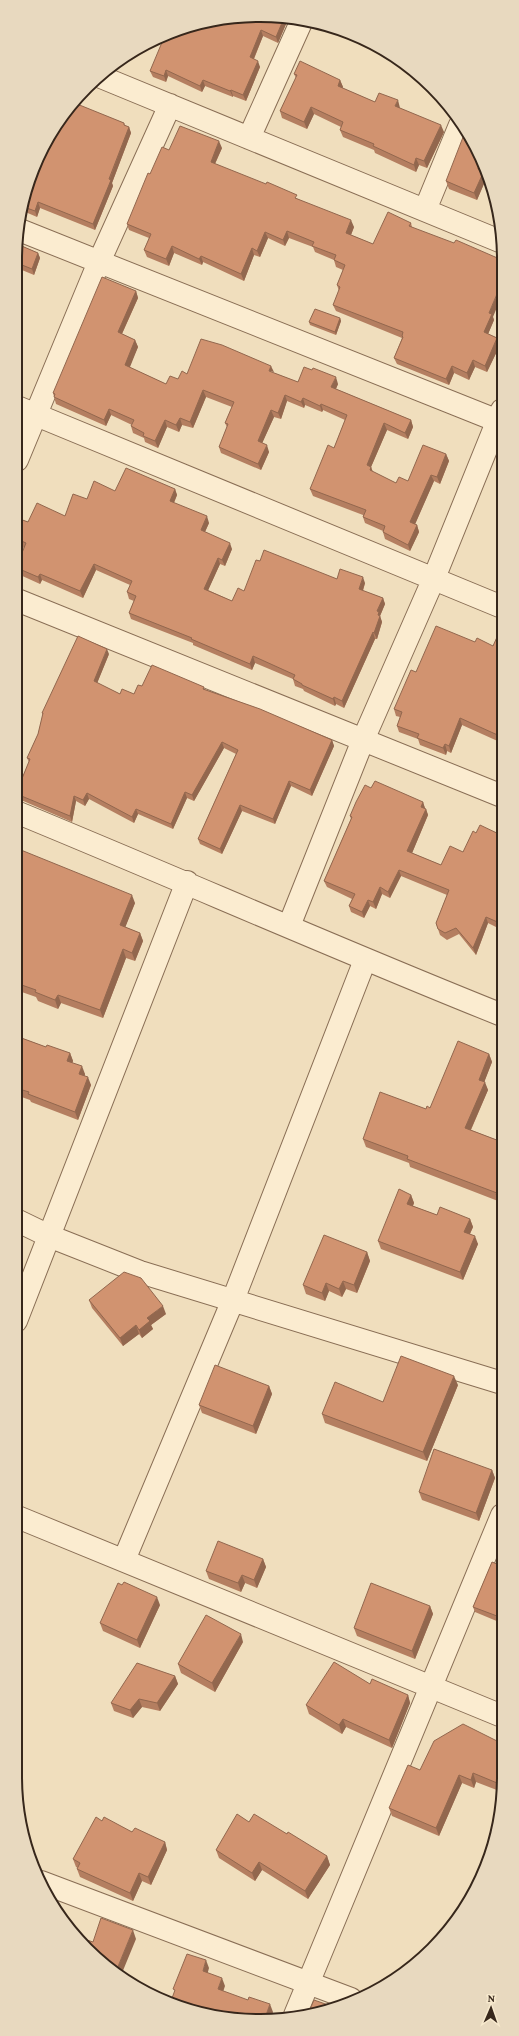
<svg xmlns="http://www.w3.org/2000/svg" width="519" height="2036" font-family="'Crimson Pro',serif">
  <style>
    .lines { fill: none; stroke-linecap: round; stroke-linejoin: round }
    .minor-casing { stroke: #896e55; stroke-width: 24 }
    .minor { stroke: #fbecd0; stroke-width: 22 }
    .wall { fill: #b47e60 }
    .shaded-wall { fill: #92674e }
    .building { fill: #d19370; stroke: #92674e }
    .rim { fill: none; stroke: #37271b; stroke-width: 2 }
  </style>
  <rect width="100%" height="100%" fill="#f0debd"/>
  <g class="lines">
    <defs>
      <path id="minor" d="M101,77L502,242
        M249,138L302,20
        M425,210L460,125
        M17,229L498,421
        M17,407L502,607
        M17,460L99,262L170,105
        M17,600L502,796
        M16,812C179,879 339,950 502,1015
        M289,926L363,740L434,578L502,410
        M16,1220L49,1236L140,1272L502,1383
        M16,1321L187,882
        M15,1516L502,1716
        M124,1560L233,1300L365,960
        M41,1882L351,1999
        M295,2015L502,1515"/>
    </defs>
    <use href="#minor" class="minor-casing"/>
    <use href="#minor" class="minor"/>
  </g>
  <path class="wall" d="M289,17L278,43L263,36L254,59L260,67L246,101L233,96V97L205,86L202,92L168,76L166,82L153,77L150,71L196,23Z
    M294,74L340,80L343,87L342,88L375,102L400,108L444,132L427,168L419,165L416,172L375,153L374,150L343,137L340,130L341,127L314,114L307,129L282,118L280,111L296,78Z
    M78,103L77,105L124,123L125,126L129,127L131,133L112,183L113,186L95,230L40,208L37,217L23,211L48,137Z
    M222,148L215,164L298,199L354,227L351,235L373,244L411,223L412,227L493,317L494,320L488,334L497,338L500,345L487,372L475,367L469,380L454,373L449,385L397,364L394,358L402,338L336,311L333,305L339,291L337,285L343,270L336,267L334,260L315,252L313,247L289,238L285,246L268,238L260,257L254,255L244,281L203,262L202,265L174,253L169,266L147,257L144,250L149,238L129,230L127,224L150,174L169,150Z
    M479,152L484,167L483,171H484L486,179L477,200L449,189L446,181Z
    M17,244L38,253L40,258L34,275L17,268Z
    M136,291L138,298L122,334L135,340L138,347L129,367L166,384L178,379L187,374L274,373L298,382L338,384L336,389L411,420L413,427L408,439L387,430L371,467L373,472L396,483L408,481L446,454L449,461L440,484L434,481L415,524L417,525L419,532L410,551L385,539L383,532V531L365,523L363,517V515L313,496L310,489L334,448L345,420L323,410L322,412L305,405L304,408L287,401L281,419L274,417L262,443L269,452L261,470L221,453L219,447L227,427L225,423L232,407L206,397L193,428L182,425L179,432L167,427L158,448L145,442L144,438L133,433L131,426L132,425L111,415L106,426L56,404L53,393Z
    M340,318L341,321L336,335L310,325L309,322Z
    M175,489L177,495L174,503L209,523L205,532L232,549L225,566L220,564L208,590L232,601L244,591L260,561L337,579L365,583L363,591L383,598L385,604L380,616L382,622L377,639H375L344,708L336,704L335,706L304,691L303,689L295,686L293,679L255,663L252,670L193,645V643L131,619L129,613L134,601L129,599L127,592L130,585L96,570L83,598L42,580L40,584L18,574L17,570V565L24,548L17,544V518L28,522L65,516L87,499L115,491Z
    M502,626V743L462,725L451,753L447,751L446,755L420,745L418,739L399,732L397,726L400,717L396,716L394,709L416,672L475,642L493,646Z
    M109,654L97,683L120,694H134L142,686L204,687V689L332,740L334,746L312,796L291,786L275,824L242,811L222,854L200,844L198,839L236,754L224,748L194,801L187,798L173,829L138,814L134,823L89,799L85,806L76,801L72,822L21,800H16V787L21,781L29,762L27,758L38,734L43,715L42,713Z
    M371,788L423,802L425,809H426L428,815L412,853L441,865L463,852L476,833L501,835L502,833V930L488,923L476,955L459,934L447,940L440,935L436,923L447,895L401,876L390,898L382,894L376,909L370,906L364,918L351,912L349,906L352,899L327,887L324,881L351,819L350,816Z
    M16,848L135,903L125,927L140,933L143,941L135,961L126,958L103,1018L61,1003L58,1009L38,1001L36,997L16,990Z
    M16,1036L46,1047L70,1053L73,1061L72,1063L85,1074V1076L91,1085L78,1120L31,1102L30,1100L16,1095Z
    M489,1054L492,1062L484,1082L488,1090L471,1130L502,1142V1204L499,1203L498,1201L410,1167L409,1163L366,1147L363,1139L426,1109L430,1108Z
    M411,1195L414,1203L413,1206L437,1215L470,1219L473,1227L470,1234L478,1244L463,1280L381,1249L378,1241Z
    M367,1252L370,1261L357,1293L346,1289L342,1297L329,1291L325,1301L306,1294L303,1285Z
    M89,1300L166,1314L151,1325L153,1329L142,1338L139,1334L123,1346L92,1308Z
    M458,1385L427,1461L325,1423L322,1414L383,1402Z
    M269,1386L272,1394L256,1434L202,1413L199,1405Z
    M492,1470L495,1478L479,1521L422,1500L419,1492Z
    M263,1559L266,1567L257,1588L245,1583L241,1592L209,1579L206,1571Z
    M492,1562L499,1622L475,1612L473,1607Z
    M160,1605L140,1648L103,1631L100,1623Z
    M430,1606L433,1614L415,1659L357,1636L354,1628Z
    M243,1642L215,1692L181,1673L178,1664Z
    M175,1676L178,1684L160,1711L142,1707L133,1718L114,1711L111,1703Z
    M370,1684L408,1695L410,1703L392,1748L346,1727L342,1734L309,1714L306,1705Z
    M502,1734V1792L476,1782L474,1788L462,1783L439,1836L392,1816L389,1808L420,1770L499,1742Z
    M102,1821L132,1832L165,1842L167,1850L151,1885L142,1881L133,1901L80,1877L77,1869L78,1868L76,1867L73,1859Z
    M249,1822L287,1834L327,1856L330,1865L308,1899L262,1870L255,1881L219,1858L216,1850Z"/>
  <path class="shaded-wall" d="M289,17L278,43L276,37L284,18Z
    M261,30L263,36L252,63L250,57Z
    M258,61L260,67L246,101L243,95Z
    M166,70L168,76L166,82L164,76Z
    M203,80L205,86L202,92L200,86Z
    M340,80L343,87L340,93L338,86Z
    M231,90L233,96V97L230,91Z
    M398,100L400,108L398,113L395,106Z
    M311,107L314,114L307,129L304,122Z
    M441,125L444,132L427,168L424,161Z
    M129,127L131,133L112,183L113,186L95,230L93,224Z
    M219,141L222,148L213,168L211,162Z
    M416,158L419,165L416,172L414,165Z
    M481,159L484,167L481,176L478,169Z
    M484,171L486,179L477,200L474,193Z
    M38,202L40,208L37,217L35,211Z
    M351,220L354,227L349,240L346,233Z
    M287,231L289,238L285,246L283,240Z
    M265,232L268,238L260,257L257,251Z
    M172,246L174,253L169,266L166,259Z
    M252,248L254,255L244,281L241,274Z
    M38,253L40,258L34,275L32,269Z
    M201,256L203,262L202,265L199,259Z
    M502,282V295L493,317L494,320L486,339L484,332L489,313Z
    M136,291L138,298L120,338L118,332Z
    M340,318L341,321L336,335L335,332Z
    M497,338L500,345L487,372L485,366Z
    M135,340L138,347L128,372L125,365Z
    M473,360L475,367L469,380L467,373Z
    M271,366L274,372L269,371Z
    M452,366L454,373L449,385L446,379Z
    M336,377L338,384L334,393L331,387Z
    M203,390L206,397L193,428L190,422Z
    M285,395L287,401L281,419L278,413Z
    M303,398L305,405L304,408L301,402Z
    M321,404L323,410L322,412L320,406Z
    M109,409L111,415L106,426L104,420Z
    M271,410L274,417L260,448L258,441Z
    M180,418L182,425L179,432L176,425Z
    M165,420L167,427L158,448L155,441Z
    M411,420L413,427L408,439L405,433Z
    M384,423L387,430L371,467L373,473L372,477L367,465Z
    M267,445L269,452L261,470L258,464Z
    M446,454L449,461L440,484L437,477Z
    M431,475L434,481L413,529L410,522Z
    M175,489L177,495L172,507L170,501Z
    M207,516L209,523L203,536L201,530Z
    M417,525L419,532L410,551L408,545Z
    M230,543L232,549L225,566L222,560Z
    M218,558L220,564L206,595L204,589Z
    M94,564L96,570L83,598L80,591Z
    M40,574L42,580L40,584L38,577Z
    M363,577L365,583L361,596L359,589Z
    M383,598L385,604L380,616L382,622L377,639L374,633L377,611Z
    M19,613L21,619L19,623L21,627L19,631L20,634L17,642V617Z
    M373,632L375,639L344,708L342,701Z
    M107,649L109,654L96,686L94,681Z
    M253,656L255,663L252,670L250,664Z
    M334,697L336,704L335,706L333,699Z
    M18,701L20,707L16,715V704Z
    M460,718L462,725L451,753L449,746Z
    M332,740L334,746L312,796L310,790Z
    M222,742L224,748L194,801L192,795Z
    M445,744L447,751L446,755L443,748Z
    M289,781L291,786L275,824L273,819Z
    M185,792L187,798L173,829L171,824Z
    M87,793L89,799L85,806L83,800Z
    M74,796L76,801L72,822L70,816Z
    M423,802L425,808L423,813L421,807Z
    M240,805L242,811L222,854L220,849Z
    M136,809L138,814L134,823L132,817Z
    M426,809L428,815L410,858L407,851Z
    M399,870L401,876L390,898L388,892Z
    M380,887L382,894L376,909L373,902Z
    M132,895L135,903L123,933L120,925Z
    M368,900L370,906L364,918L362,912Z
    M486,917L488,923L476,955L473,948Z
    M140,933L143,941L135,961L132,953Z
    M123,949L126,958L103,1018L100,1010Z
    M58,995L61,1003L58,1009L55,1000Z
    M70,1053L73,1061L70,1069L67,1061Z
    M489,1054L492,1062L482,1088L479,1080Z
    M82,1066L85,1074L82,1082L79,1074Z
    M88,1077L91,1085L78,1120L75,1112Z
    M485,1082L488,1090L468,1136L465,1128Z
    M411,1195L414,1203L410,1212L407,1204Z
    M470,1219L473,1227L467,1240L464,1232Z
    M475,1236L478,1244L463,1280L460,1272Z
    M367,1252L370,1261L357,1293L354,1285Z
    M343,1281L346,1289L342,1297L339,1289Z
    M326,1283L329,1291L325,1301L322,1293Z
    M163,1306L166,1314L151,1325L153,1329L142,1338L139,1330L147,1318Z
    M136,1325L139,1334L123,1346L120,1338Z
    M454,1376L458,1385L427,1461L423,1452Z
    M269,1386L272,1394L256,1434L253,1426Z
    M492,1470L495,1478L479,1521L476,1513Z
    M263,1559L266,1567L257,1588L254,1580Z
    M242,1575L245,1583L241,1592L238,1583Z
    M157,1597L160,1605L140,1648L137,1640Z
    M502,1603V1614L499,1622L497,1616Z
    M430,1606L433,1614L415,1659L412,1651Z
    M241,1634L243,1642L215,1692L212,1683Z
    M175,1676L178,1684L160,1711L157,1703Z
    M408,1695L410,1703L392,1748L389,1740Z
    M139,1699L142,1707L133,1718L130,1710Z
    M343,1719L346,1727L342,1734L339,1725Z
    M473,1773L476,1782L474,1788L471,1780Z
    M459,1775L462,1783L439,1836L436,1828Z
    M165,1842L167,1850L151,1885L148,1877Z
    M327,1856L330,1865L308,1899L305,1891Z
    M259,1862L262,1870L255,1881L252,1873Z
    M139,1873L142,1881L133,1901L130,1893Z
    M133,1930L136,1939L122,1973L117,1969Z
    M206,1960L209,1968L206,1979L203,1971Z
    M222,1978L225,1986L221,1998L218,1989Z
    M270,2004L273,2012L271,2018H265Z"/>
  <path class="building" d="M284,18L276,37L261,30L250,57L258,61L243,95L231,90L230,91L203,80L200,86L166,70L164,76L150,71L163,40L196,23Z
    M300,61L340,80L338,86L375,102L379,93L398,100L395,106L441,125L424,161L416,158L414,165L373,146L374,144L340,130L343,122L311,107L304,122L280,111L297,75L294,74Z
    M77,104L124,123V125L129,127L109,179L111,180L93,224L38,202L35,211L24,207L48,137Z
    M180,126L219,141L211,162L266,184L267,182L297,195L295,198L351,220L346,233L373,244L388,212L411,223L409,226L454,243L456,240L502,260V282L489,313L492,314L484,332L497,338L485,366L473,360L467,373L452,366L446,379L394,358L403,337L402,336L403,332L333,305L340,287L337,285L345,265L334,260L336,255L312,246L314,242L287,231L283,240L265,232L257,251L252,248L241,274L201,256L199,259L172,246L166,259L144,250L151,234L127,224L148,173L150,174L162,147L169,150Z
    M465,132L479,152L481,159L478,169L484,171L474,193L446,181Z
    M17,244L38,253L32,269L17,263Z
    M102,277L136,291L118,332L135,340L125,365L166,384L170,376L178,379L182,371L187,374L201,339L222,345L271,366L269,371L298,382L304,367L312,370L313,368L336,377L331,387L411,420L405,433L384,423L367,465L371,467L370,470L396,483L399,477L408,481L423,445L446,454L437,477L431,475L410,522L417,525L408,545L383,532L385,526L363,517L366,510L310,489L328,445L334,448L347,415L321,404L320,406L303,398L301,402L285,395L278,413L271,410L258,441L267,445L258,464L219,447L228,424L225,423L234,402L203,390L190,422L180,418L176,425L165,420L155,441L143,436L144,433L131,426L134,420L109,409L104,420L54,397L55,394L53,393Z
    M315,309L340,318L335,332L309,322Z
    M126,468L175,489L170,501L207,516L201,530L230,543L222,560L218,558L204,589L232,601L238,588L244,591L256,560L260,561L264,550L337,579L340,569L363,577L359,589L383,598L377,611L379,612L378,615L380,616L374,633L373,632L342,701L334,697L333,699L302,685V684L293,679L295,675L253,656L250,664L191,639L192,638L129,613L136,596L127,592L132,581L94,564L80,591L40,574L38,577L17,568V565L26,543L17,539V518L28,522L37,503L65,516L73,494L87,499L94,481L115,491Z
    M17,621H19L17,626Z
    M436,626L475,642L477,638L493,646L502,626V737L460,718L449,746L445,744L443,748L417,738L419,734L397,726L402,712L394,709L411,670L416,672Z
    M78,636L107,649L94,681L120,694L122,689L134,694L138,685L142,686L152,665L204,687L203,689L260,709L332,740L310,790L289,781L273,819L240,805L220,849L198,839L238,750L222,742L192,795L185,792L171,824L136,809L132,817L87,793L83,800L74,796L70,816L19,795H16V787L21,781L30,759L27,758L38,734L43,713H42Z
    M375,781L423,802L421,807L426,809L407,851L441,865L450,846L463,852L473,831L476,833L480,825L501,835L502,833V924L486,917L473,948L456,928L445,933L438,929L436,923L449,890L399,870L388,892L380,887L373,902L368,900L362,912L349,906L355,894L324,881L352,817L350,816L356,802L365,785L371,788Z
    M16,848L132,895L120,925L140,933L132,953L123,949L100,1010L58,995L55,1000L35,992L36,990L16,983Z
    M16,1036L46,1047L47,1045L70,1053L67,1061L82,1066L79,1074L88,1077L75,1112L28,1094L29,1092L16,1088Z
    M458,1041L489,1054L479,1080L485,1082L465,1128L502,1142V1197L496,1195L497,1193L407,1159L408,1156L363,1139L380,1092L426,1109L427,1106L430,1108Z
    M399,1189L411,1195L407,1204L437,1215L440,1207L470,1219L464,1232L475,1236L460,1272L378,1241Z
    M324,1235L367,1252L354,1285L343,1281L339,1289L326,1283L322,1293L303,1285Z
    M124,1272L141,1278L163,1306L147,1318L150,1321L139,1330L136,1325L120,1338L89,1300Z
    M401,1356L454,1376L423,1452L322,1414L335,1382L383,1402Z
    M215,1365L269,1386L253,1426L199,1405Z
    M434,1449L492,1470L476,1513L419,1492Z
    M218,1541L263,1559L254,1580L242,1575L238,1583L206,1571Z
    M492,1562L502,1566V1603L497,1616L473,1607Z
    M124,1582L157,1597L137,1640L100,1623L118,1583L122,1585Z
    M371,1583L430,1606L412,1651L354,1628Z
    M206,1615L241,1634L212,1683L178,1664Z
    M334,1662L370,1684L372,1679L408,1695L389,1740L343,1719L339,1725L306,1705Z
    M137,1663L175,1676L157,1703L139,1699L130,1710L111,1703Z
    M463,1724L499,1742L502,1734V1785L473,1773L471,1780L459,1775L436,1828L389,1808L408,1765L420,1770L434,1741Z
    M237,1814L249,1822L254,1814L287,1834L288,1832L327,1856L305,1891L259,1862L252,1873L216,1850Z
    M96,1817L102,1821L104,1817L132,1832L135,1828L165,1842L148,1877L139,1873L130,1893L77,1869L80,1863L73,1859Z
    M101,1918L133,1930L117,1969L76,1938L75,1936L93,1942Z
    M187,1954L206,1960L203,1971L222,1978L218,1989L248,2000L249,1997L270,2004L265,2018L243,2020L171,2001L175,1990L173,1989Z
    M314,2000L334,2007L323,2013L308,2014Z"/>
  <path d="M0 0H519V2036H0ZM259 22H260A237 237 0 0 1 497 259V1777A237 237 0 0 1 260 2014H259A237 237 0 0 1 22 1777V259A237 237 0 0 1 259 22Z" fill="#e8d9bf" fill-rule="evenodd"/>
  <path class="rim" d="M259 22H260A237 237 0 0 1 497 259V1777A237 237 0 0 1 260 2014H259A237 237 0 0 1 22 1777V259A237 237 0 0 1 259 22Z"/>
  <g transform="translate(491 2008) rotate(2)" stroke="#f7e9cd" stroke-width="3" paint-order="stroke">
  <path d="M0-3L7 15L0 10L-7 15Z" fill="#37271b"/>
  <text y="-6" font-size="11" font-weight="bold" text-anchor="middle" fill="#37271b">N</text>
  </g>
</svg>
